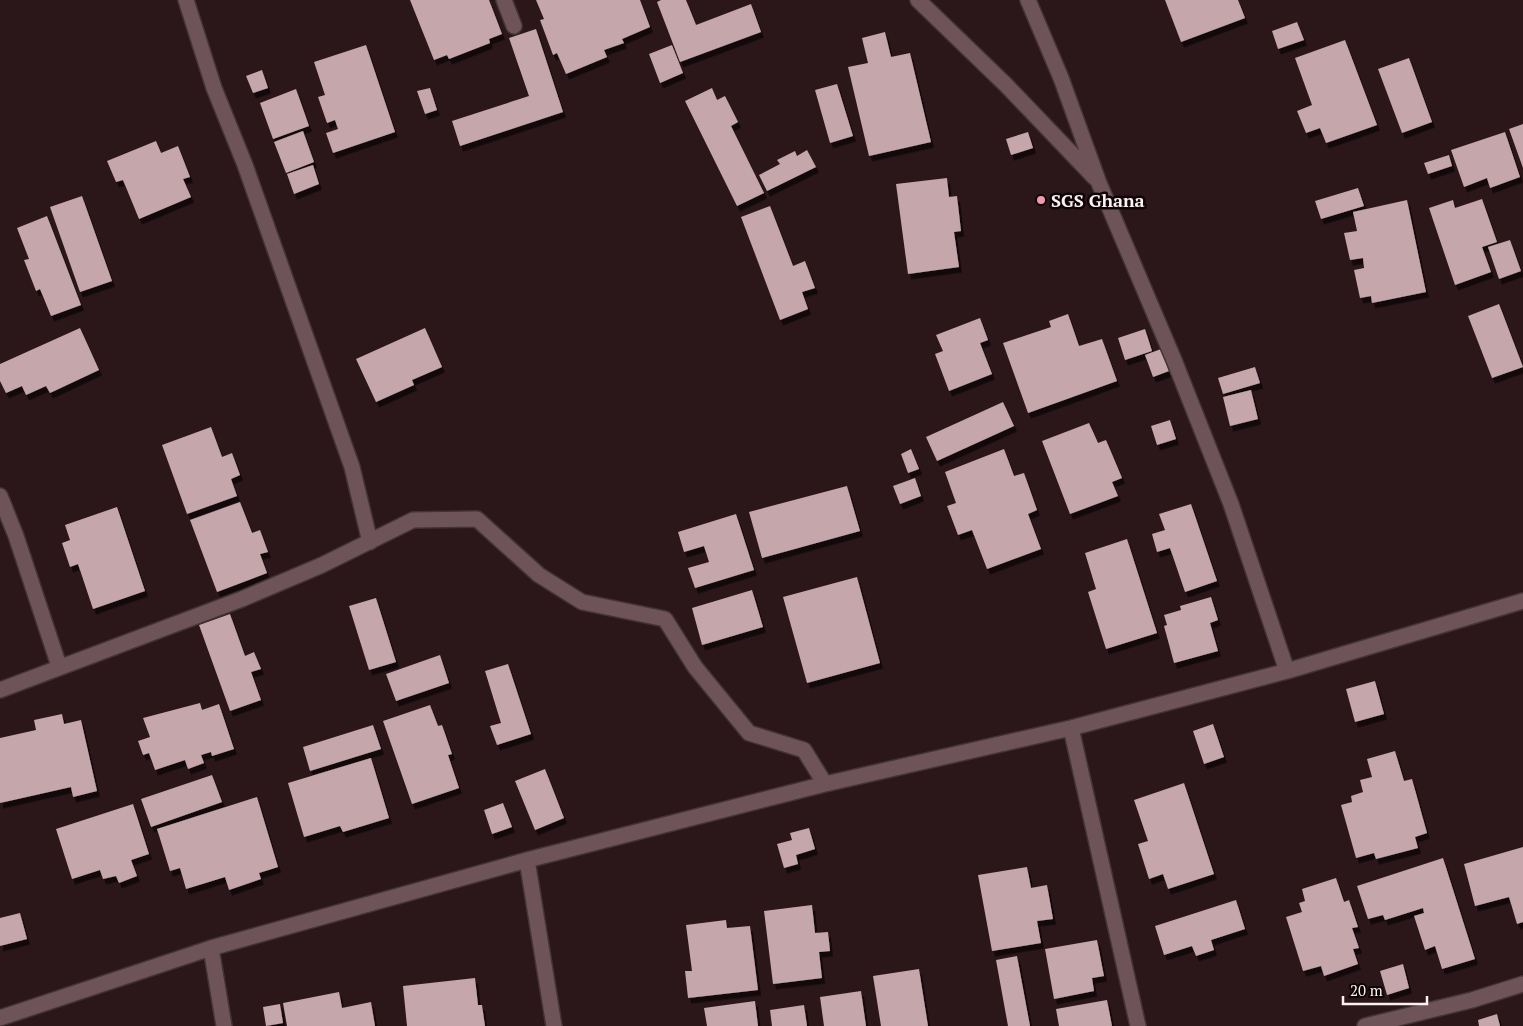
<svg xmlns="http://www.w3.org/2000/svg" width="1523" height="1026" font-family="'PT Serif',serif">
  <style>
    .building { fill: #c4a6ab; filter: url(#shadow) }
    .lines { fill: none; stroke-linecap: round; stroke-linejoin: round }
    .minor-casing { stroke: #423335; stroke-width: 18 }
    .minor { stroke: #6e5459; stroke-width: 15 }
    .poi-dot { fill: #f39aac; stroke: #0d0506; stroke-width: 2 }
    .labels { text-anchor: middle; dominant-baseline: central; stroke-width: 5; stroke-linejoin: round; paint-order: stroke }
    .poi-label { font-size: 18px; font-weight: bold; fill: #fef1f3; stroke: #0d0506; text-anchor: start }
  </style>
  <defs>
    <filter id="shadow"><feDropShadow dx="3" dy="5.5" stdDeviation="0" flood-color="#0009"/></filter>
  </defs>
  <rect width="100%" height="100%" fill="#2b161a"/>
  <path class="building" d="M410,0H489L502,34L489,39L490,43L449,59L447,55L434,60Z
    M536,0H640L650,27L622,39L624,43L604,50L607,57L566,74L557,53L553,55L540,20L544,19Z
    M661,0H686L696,25L751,4L761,32L680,62L657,2Z
    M1165,0H1238L1245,18L1181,42Z
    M1297,22L1304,40L1278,49L1272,31Z
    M536,29L563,112L460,146L452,121L529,96L509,38Z
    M885,32L891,57L910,53L931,142L869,156L848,67L868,63L862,38Z
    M1345,40L1377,125L1326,143L1320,128L1306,133L1297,111L1312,105L1295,58Z
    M366,45L395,132L333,153L326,133L338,129L335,120L327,123L318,97L325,95L314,62Z
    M672,45L683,73L660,83L649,54Z
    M1409,58L1432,122L1402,133L1378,69Z
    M262,70L268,88L253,93L246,76Z
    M837,84L853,136L830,143L815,90Z
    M430,88L437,110L425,114L417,91Z
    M712,88L717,100L725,96L738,122L731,126L764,193L737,206L685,101Z
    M296,89L309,126L273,139L260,103Z
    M1523,124V168L1509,129Z
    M303,131L314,162L286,173L274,142Z
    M1028,132L1033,148L1011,155L1006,139Z
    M1505,132L1520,177L1490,188L1487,178L1464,187L1451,150Z
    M156,141L161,153L178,146L190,177L183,179L191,197L139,219L123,180L116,182L107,161Z
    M807,150L816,167L767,191L759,175L780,164L777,160L795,151L797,156Z
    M1449,155L1452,166L1428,174L1424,163Z
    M313,165L319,184L294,194L287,174Z
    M947,178L949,197L957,196L961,231L954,232L959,267L908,274L896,184Z
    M1358,188L1364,206L1321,219L1315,201Z
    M82,196L112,281L80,292L50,207Z
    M1482,199L1497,242L1482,247L1491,272L1455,285L1429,208L1453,200L1455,208Z
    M1407,200L1426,292L1372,303L1371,296L1360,298L1354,270L1364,268L1363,258L1350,260L1344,233L1357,231L1353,212Z
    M770,206L793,266L805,261L815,288L802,292L808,309L780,320L741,217Z
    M47,216L81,305L51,316L40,289L36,291L24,260L29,259L17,228Z
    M1510,240L1521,271L1499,279L1488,247Z
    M1499,304L1523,367L1492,378L1468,316Z
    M1068,314L1079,346L1102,339L1117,381L1028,413L1003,343L1051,327L1049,321Z
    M980,318L988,340L980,343L992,374L949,391L935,354L943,351L936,335Z
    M80,328L99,370L50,393L46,386L26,395L22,386L6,393L0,381V364Z
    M425,328L442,367L412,380L414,385L376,402L356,359Z
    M1145,329L1152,351L1125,360L1118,338Z
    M1161,349L1169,371L1153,377L1145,355Z
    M1255,367L1260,383L1223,394L1218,378Z
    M1251,390L1258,419L1230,426L1223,397Z
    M1003,402L1014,426L937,461L926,437Z
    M1170,420L1176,439L1157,445L1151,426Z
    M1089,423L1098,443L1106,440L1122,478L1112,482L1118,496L1070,514L1042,441Z
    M211,427L222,457L232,453L240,475L231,479L237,496L187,514L162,445Z
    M911,449L919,469L908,473L901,454Z
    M1004,449L1014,476L1024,473L1037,510L1028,514L1041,549L987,569L972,530L958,535L947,506L956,503L945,472Z
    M915,478L921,496L900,504L893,486Z
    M847,486L860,531L762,558L749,512Z
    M240,502L252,533L260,530L268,552L260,554L267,573L217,592L190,520Z
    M1191,504L1217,581L1185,592L1170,548L1157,552L1152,534L1165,530L1159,514Z
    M117,507L145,591L93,609L78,564L70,567L62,543L70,540L65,525Z
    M736,514L754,570L695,588L688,568L709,562L704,546L684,552L678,532Z
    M1127,539L1157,633L1106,649L1088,592L1096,589L1085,553Z
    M857,577L880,663L807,683L783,597Z
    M752,590L763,627L702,645L692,608Z
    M1211,597L1218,620L1210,623L1218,651L1174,663L1164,626L1167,625L1164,615L1181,610L1180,606Z
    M376,598L396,662L369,670L349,606Z
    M230,614L245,656L254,652L261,669L251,672L261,700L230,711L199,625Z
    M440,655L449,683L396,701L386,674Z
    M508,664L531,734L497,745L490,726L501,723L485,671Z
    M1375,681L1384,714L1355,722L1346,689Z
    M200,703L202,710L219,704L234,749L212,756L211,752L201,755L204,763L188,769L185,760L155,770L149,753L143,755L138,741L150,737L143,718Z
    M430,705L438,726L442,725L452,754L448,755L459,788L412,804L383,721Z
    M62,714L64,724L81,720L97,791L73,797L71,787L0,803V738L36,730L34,720Z
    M1213,724L1224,757L1204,764L1193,731Z
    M373,725L381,749L310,771L303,747Z
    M1395,751L1404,781L1412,779L1427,833L1415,837L1418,848L1376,859L1374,853L1356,858L1341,805L1352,802L1351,796L1363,792L1360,780L1372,777L1367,759Z
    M371,758L389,818L343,832L340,826L304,837L288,783Z
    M545,769L564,818L535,830L515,781Z
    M212,775L222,802L151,827L141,799Z
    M1184,783L1214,874L1168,889L1163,874L1149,879L1138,844L1148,841L1134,800Z
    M257,797L278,867L259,873L261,879L229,890L225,877L186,889L180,868L170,871L157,829Z
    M503,803L512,827L492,834L484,810Z
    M133,804L149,854L131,860L137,876L119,883L116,876L103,879L100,870L72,879L56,829Z
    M809,828L815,849L796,855L798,864L784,868L777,844L792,840L790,833Z
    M1523,847V922L1517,924L1509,897L1475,906L1464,864Z
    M1443,858L1475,959L1442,969L1435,946L1425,950L1414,916L1424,913L1423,908L1385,920L1383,915L1368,919L1357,886Z
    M1027,867L1031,888L1047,885L1053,919L1037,921L1041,943L992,951L978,875Z
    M1336,878L1344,902L1349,900L1358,927L1352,928L1359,948L1353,949L1358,964L1324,976L1321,966L1303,971L1286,917L1302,912L1299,903L1305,901L1302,889Z
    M1236,900L1245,929L1211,940L1214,950L1196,956L1192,946L1164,955L1155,926Z
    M812,905L815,933L828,932L830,951L819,952L822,978L773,984L764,911Z
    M20,913L27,939L0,946V918Z
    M726,920L727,928L750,926L758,990L688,998L685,971H692L686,925Z
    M1097,940L1104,976L1092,978L1094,991L1054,999L1045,949Z
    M1017,956L1030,1026H1008L996,960Z
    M1403,964L1409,988L1387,995L1380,971Z
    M919,969L928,1026H881L873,976Z
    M475,978L478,1005H482L485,1026H407L403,986Z
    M861,991L866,1026H824L820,997Z
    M339,992L342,1008L371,1002L375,1026H287L283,1003Z
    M1107,1000L1112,1026H1059L1056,1009Z
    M755,1001L758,1026H707L704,1008Z
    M280,1004L283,1023L266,1026L263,1007Z
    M804,1005L807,1026H772L770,1010Z
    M1497,1014L1500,1026H1479L1478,1020Z"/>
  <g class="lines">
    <defs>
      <path id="minor" d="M186,0L214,88L245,165L352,467L370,542
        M504,0L514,26
        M918,0L1006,85L1095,178
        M1028,0L1061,78L1099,183L1174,360L1231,504L1287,671
        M0,496L16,536L59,666
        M0,690L242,599L322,565L413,520L477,519L539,575L582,602L665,619L695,667L749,733L804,750L825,784
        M1071,728L1138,1026
        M527,860L554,1026
        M211,948L224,1026
        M0,1018L211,948L527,860L825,784L1071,728L1287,671L1523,601
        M1365,1026L1472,1000L1523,984"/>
    </defs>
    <use href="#minor" class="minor-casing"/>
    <use href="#minor" class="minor"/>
  </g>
  <circle class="poi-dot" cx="1041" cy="200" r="5"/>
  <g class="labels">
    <g class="poi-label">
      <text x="1051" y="200">SGS Ghana</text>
    </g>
  </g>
  <path d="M1343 996v8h84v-8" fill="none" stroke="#fef1f3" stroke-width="2.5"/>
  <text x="1350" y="996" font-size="15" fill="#fef1f3" stroke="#0d0506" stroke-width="4" paint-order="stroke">20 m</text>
</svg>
